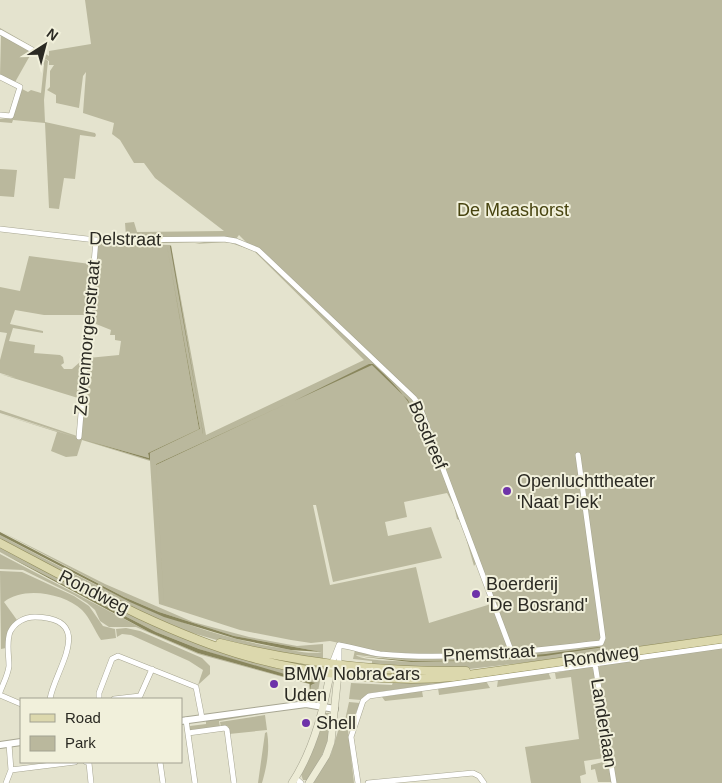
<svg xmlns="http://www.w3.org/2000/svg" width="722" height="783" font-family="Helvetica,sans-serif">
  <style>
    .green { fill: #bab89d; fill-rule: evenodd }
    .water { fill: #89865d }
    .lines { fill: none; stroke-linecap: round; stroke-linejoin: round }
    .minor-casing { stroke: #a7a692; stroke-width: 6 }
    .tertiary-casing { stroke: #a7a692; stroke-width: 8 }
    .secondary-casing { stroke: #a7a692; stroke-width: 8 }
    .primary-casing { stroke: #8e8a59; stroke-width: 9 }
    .minor { stroke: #fff; stroke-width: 5 }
    .tertiary { stroke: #fff; stroke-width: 6 }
    .secondary { stroke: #edecd6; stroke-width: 7 }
    .primary { stroke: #dcd8ad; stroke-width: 8 }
    .poi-dot { fill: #6e33a9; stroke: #f1f0db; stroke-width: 2 }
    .labels { text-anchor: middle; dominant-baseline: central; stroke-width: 4; stroke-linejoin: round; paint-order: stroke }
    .park-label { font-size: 18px; fill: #47430f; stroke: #f1f0db }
    .street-label { font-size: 18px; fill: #2b2a23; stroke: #f1f0db }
    .poi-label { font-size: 18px; fill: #2b2a23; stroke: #f1f0db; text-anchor: start }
  </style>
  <rect width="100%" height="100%" fill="#e4e3ce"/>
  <path class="green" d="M85,0H722V783H615L599,682L598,668L601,665V661L370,693L361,700L349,699L351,683L392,685L393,682L448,679L600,659V654L461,670H425L372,664V661L353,659L355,650L378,655L422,657L511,654L508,645L506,650L502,653L431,654L380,652L330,641L311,643L291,640L240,630L159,604L150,461L82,440L77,456L66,457L51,451L57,432L0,414L76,437L0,413V410L80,437L88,334V358L119,355L121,341L115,340V335H110L111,330L91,322L88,330L96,245L99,242L222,241L251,247L239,235L236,239H119V236H126L125,223L134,222L137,232L224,231L155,178L144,163H134L120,140L112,134L114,123L83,113L86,72L83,76L79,108L56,103V95L47,90L50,87V71L54,65H49V61L35,53L36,51L0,31V28L49,56V51L91,44ZM204,242L195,244L228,242L254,251L364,360L206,435L171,245L127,244ZM167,246L200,429L150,453V460L81,439L149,458L148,453L199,429ZM288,403L156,465L164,605L156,464ZM447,493L454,506L457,519L461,521L474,566L476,563L470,546L500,623L491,604L429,623L416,567L330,585L313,505H316L333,582L442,558L431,527L388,536L385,522L407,517L404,502ZM356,655L414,661L513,659C493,662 363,665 356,655Z
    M1,35L32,52L14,84L0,76Z
    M40,56L48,61L44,100L45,122L95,133L96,135L95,137L80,135L75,179L64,178L59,209L49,208L45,123L13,120L12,123L0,122V119H11L0,118V116L11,117L22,89L28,92L31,90L41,93L44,65L39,59Z
    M0,169L17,170L14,197L0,196Z
    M29,256L90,264L93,262L86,333L83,334L85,315H44L15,310L10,324L43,331V333L13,328L9,341L35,345L34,353L60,355L63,357L64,363L61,365L64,369H72L80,362L81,357H84L82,384L77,386V390L81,391L80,411L77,409L78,398L0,374L16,378L0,373V360L7,333L0,332V287L20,291Z
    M0,531L105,584L193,622L249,637L297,646L323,644V660L227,643L189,632L126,606L0,541V535C88,581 174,630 274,647C289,649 308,655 322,652L234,636L159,612L124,597Z
    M0,546L92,596L161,628L321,675L317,697L310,698L309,684L198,654L136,627H109L100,621L95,610L87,603L74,595L23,570L0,569V554L149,632L198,653L310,684V694L311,684L315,685L199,649L156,632L0,552Z
    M0,571L22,572L74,596L89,606L103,626L115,629L116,638L101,640C95,631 90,618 82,610C64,593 23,586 4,602L17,620L13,624L6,648L1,649Z
    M126,628L140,631L202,658L210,666V674L198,685L203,670L189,661L131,635L122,634L117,637L116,629Z
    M591,666L594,671L608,753L604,758L584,761L586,774L580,776L581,783H531L525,747L579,739L571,677L556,679L555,673Z
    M548,672L551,679L497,687L498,680Z
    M486,681L490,688L439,695L438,688Z
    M422,691L423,697L385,701L382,697Z
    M349,702L360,703L349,729L346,728L348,722L346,721L343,728L348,730L354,783H313L331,754L338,731L345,720Z
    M265,711L266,713L219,721L220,727L190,730V726L206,724V719Z
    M325,713H329L332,716L328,744L308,780H303L301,774Z
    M265,715L267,730L229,734L228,726L221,727L220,722Z
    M267,732C270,749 267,766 262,783H258L265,733Z
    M607,761L612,782H598L595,769L591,770V765Z"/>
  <path class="water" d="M167,246L200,429L150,453V460L81,439L149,458L148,453L199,429Z
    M170,246H171L203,434V433Z
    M369,364H373C406,394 421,414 433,459L408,400L372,365L294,401Z
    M288,403L156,465L164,605L156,464Z
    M0,532L124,597L159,612L234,636L322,652L291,650L237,639L164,617L130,602L0,535Z
    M0,552L156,632L199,649L315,683L311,685V694L310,684L198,653L149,632Z
    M598,647H604L545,656L481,661L411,662L355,656L414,661L475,660L546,654Z"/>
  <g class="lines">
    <defs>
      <path id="minor" d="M0,32L36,52
        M0,77L20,87L11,116L0,115
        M0,229L96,240L224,239L236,241L258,250L414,398L419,405L512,653
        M79,437L96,240
        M339,645C353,647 366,652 380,654C454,661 527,651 601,643L603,638L578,455
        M339,645V664
        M332,663L339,645
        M595,664L614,783
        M0,692C3,684 8,675 9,666C9,655 6,643 10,632C15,622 25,617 35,617C98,618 54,671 50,699
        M0,695L21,704
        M99,699V693L112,659L118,656L196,687L202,718
        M114,699L140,696L152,669
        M186,720L195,783
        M188,733L225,728L227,730L234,783
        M86,762L89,763L91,783
        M160,762L163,783
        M11,770L75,762
        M295,778L301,783
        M6,783L11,770L9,744
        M358,783L351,737L363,701L369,696L722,646
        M368,783L473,773L479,776L484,783"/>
      <path id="tertiary" d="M181,721L306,704L335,709
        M0,745L21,742"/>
      <path id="secondary" d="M292,783C315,748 325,704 332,663
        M309,783L326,756L331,742L339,664"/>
      <path id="primary" d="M0,543C80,585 162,632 249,657C309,674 391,683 453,677L722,639
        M220,643C300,663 384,672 466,671"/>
    </defs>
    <use href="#minor" class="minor-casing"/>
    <use href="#tertiary" class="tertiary-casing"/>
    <use href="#secondary" class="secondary-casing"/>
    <use href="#primary" class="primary-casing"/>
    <use href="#minor" class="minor"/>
    <use href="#tertiary" class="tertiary"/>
    <use href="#secondary" class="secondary"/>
    <use href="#primary" class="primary"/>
  </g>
  <g class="poi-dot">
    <circle cx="507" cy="491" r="5"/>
    <circle cx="476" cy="594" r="5"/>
    <circle cx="274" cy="684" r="5"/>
    <circle cx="306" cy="723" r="5"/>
  </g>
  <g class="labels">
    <g class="park-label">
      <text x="513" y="210">De Maashorst</text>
    </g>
    <g class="street-label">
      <text transform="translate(125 239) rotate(1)">Delstraat</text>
      <text transform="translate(87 338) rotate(-85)">Zevenmorgenstraat</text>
      <text transform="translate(428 435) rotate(67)">Bosdreef</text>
      <text transform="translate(94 592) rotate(27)">Rondweg</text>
      <text transform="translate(489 653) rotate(-3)">Pnemstraat</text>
      <text transform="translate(601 656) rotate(-8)">Rondweg</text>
      <text transform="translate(604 723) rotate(81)">Landerlaan</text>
    </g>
    <g class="poi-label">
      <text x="517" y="481">Openluchttheater<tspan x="517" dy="21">'Naat Piek'</tspan></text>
      <text x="486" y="584">Boerderij<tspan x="486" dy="21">'De Bosrand'</tspan></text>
      <text x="284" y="674">BMW NobraCars<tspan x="284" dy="21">Uden</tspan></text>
      <text x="316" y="723">Shell</text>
    </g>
  </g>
  <rect x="20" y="698" width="162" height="65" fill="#f1f0db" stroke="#a2a191"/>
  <rect x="30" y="714" width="25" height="8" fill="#dcd8ad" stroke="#a2a191"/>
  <text x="65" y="723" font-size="15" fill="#2b2a23">Road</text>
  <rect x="30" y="736" width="25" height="15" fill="#bab89d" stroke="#a2a191"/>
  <text x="65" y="748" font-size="15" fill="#2b2a23">Park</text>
  <g transform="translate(45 45) rotate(36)" stroke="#f1f0db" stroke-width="4" paint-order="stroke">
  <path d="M0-4L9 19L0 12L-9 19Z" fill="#2b2a23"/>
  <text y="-8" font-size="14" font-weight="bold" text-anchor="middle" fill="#2b2a23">N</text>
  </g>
</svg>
